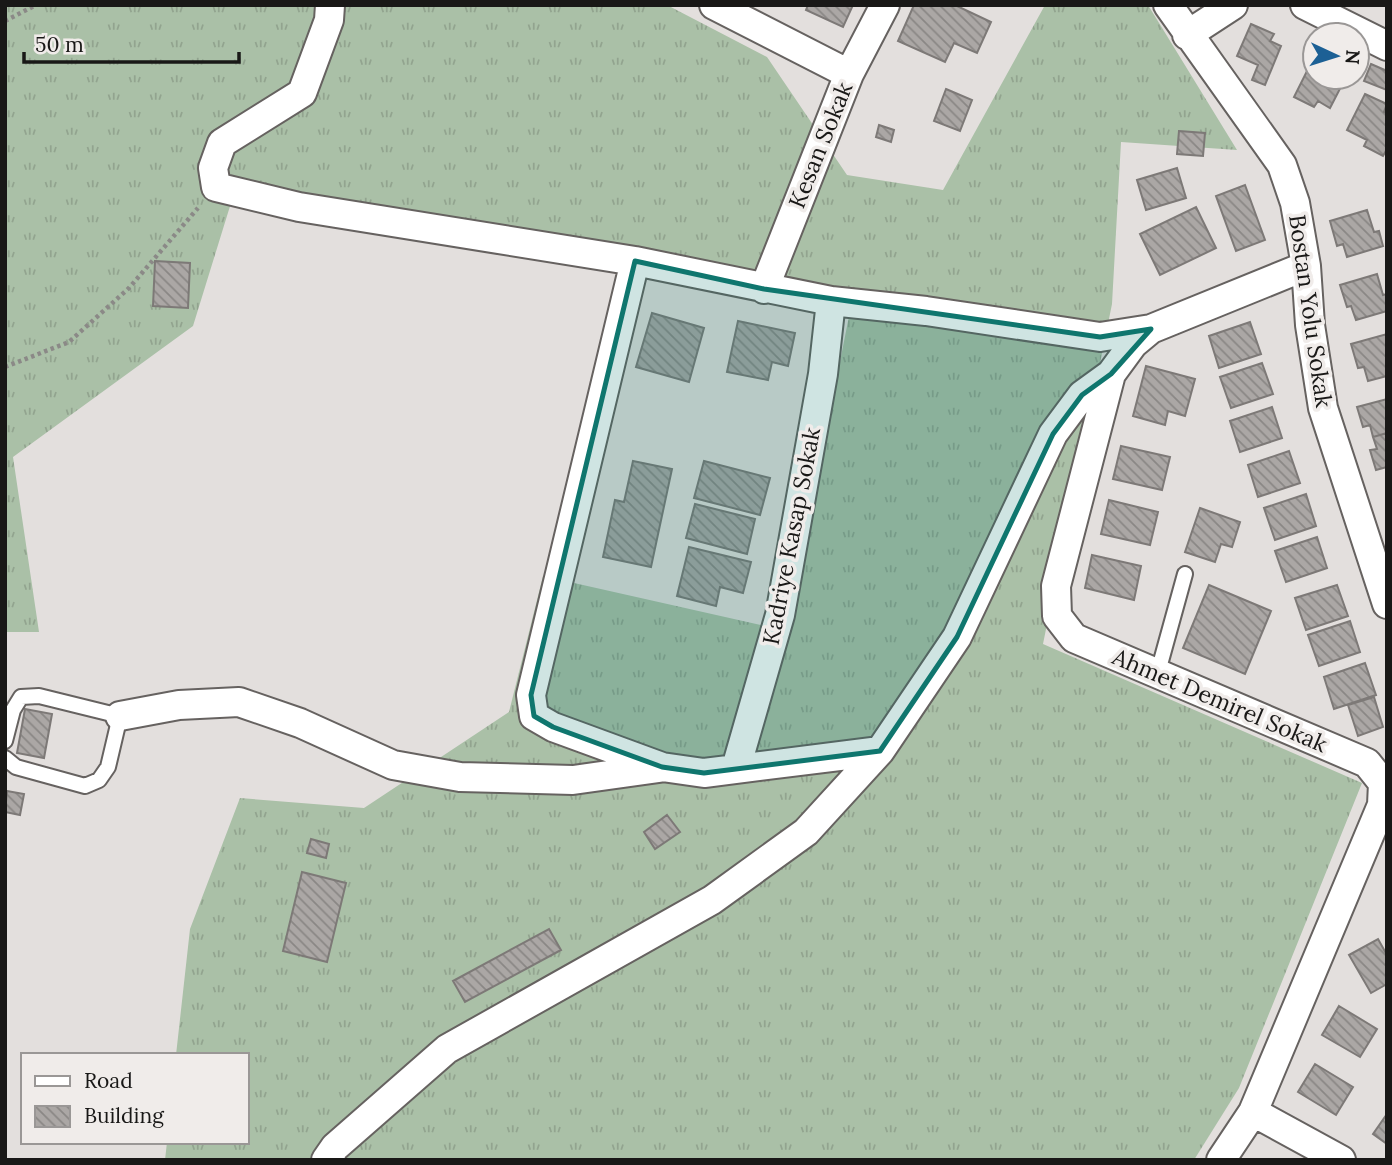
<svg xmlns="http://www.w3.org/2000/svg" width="1392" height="1165" font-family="Lora,serif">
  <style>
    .grass { fill: url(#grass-tufts) }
    .building { fill: url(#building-back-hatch); stroke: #7d7977; stroke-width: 2 }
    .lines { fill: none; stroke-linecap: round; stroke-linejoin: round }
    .service-casing { stroke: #666260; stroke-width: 18 }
    .minor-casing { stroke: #666260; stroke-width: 32 }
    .path { stroke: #8b8987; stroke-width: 4.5; stroke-dasharray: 3.5 3.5; stroke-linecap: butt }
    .service { stroke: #fff; stroke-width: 14 }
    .minor { stroke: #fff; stroke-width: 28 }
    .marked { fill: #0f766e; fill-opacity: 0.2; stroke: #0f766e; stroke-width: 5; stroke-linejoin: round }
    .labels { text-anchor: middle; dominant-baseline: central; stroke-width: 7; stroke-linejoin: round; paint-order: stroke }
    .street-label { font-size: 23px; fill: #191817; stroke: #f0ecea }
  </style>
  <defs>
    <pattern id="grass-tufts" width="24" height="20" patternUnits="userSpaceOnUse" patternTransform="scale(1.75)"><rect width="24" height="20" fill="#aac0a7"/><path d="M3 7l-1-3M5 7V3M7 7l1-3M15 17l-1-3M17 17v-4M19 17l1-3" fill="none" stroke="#92a48f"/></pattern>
    <pattern id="building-back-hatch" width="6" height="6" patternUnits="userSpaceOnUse" patternTransform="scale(1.75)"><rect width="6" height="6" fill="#aba7a5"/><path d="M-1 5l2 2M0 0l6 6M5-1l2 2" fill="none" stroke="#8a8785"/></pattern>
  </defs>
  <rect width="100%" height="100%" fill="#e3dfdd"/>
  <path class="grass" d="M5,5H667L767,57L847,175L943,190L1045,5H1148L1237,150L1121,142L1112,304L1043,644L1362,783L1239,1088L1194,1160H165L167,1142H247V1055H176L190,929L240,798L364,808L509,712L543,576L787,631L849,316L235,190L193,326L13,457L39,632H5Z"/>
  <path class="building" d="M808,5H853L843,27L806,10Z
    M914,5H955L991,22L977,53L954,43L945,62L898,41Z
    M1251,24L1274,34L1270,41L1281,46L1265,85L1252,80L1258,65L1237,56Z
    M1311,63L1315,65V77H1346L1330,108L1318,101L1314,107L1294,97Z
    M1371,64L1387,71V90L1364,81Z
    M946,89L972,100L960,131L934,121Z
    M1365,94L1387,104L1384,112L1387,113V149L1383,156L1364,146L1367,140L1347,130Z
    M879,125L894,130L891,142L876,137Z
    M1179,131L1205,133L1203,156L1177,154Z
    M1177,168L1186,198L1146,210L1137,180Z
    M1245,185L1265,240L1236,251L1216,196Z
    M1196,207L1216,248L1160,275L1140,234Z
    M1367,210L1374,232L1379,231L1383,246L1347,257L1343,244L1337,246L1330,221Z
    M155,261L190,263L188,308L153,306Z
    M1377,274L1383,295L1387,294V311L1356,320L1351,306L1347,307L1340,285Z
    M652,313L704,328L689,382L636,367Z
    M738,321L795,333L788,366L772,362L768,380L727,372Z
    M1250,322L1261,354L1219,368L1209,336Z
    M1387,334V376L1368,381L1364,367L1358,368L1351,344Z
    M1262,363L1273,394L1231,408L1220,377Z
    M1146,366L1195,379L1185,416L1168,411L1165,425L1133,416Z
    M1387,399V433L1373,437L1370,425L1363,427L1357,407Z
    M1272,407L1282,438L1240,452L1230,421Z
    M1387,433V467L1376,470L1370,450L1377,449L1373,437Z
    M1121,446L1170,457L1162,490L1113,479Z
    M1289,451L1300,483L1258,497L1248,465Z
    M633,461L672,469L651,567L603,557L615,500L624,502Z
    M704,461L770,478L760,515L694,498Z
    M1306,494L1316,526L1275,540L1264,508Z
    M1109,500L1158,512L1150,545L1101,534Z
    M695,504L755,519L747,554L686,538Z
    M1200,508L1240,522L1232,547L1221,544L1215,562L1185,552Z
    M1317,537L1327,568L1286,582L1275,551Z
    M689,547L751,562L743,593L720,587L716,606L677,596Z
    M1092,555L1141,566L1134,600L1085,588Z
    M1209,585L1271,611L1245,674L1183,648Z
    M1337,585L1348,616L1306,630L1295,598Z
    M1350,621L1360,652L1319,666L1308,635Z
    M1365,663L1376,695L1334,709L1324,677Z
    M1374,697L1383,727L1358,736L1348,705Z
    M25,709L52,714L44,758L17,753Z
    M7,791L24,794L20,815L5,812Z
    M667,815L680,832L655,849L644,832Z
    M311,839L329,844L326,858L307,853Z
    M302,872L346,883L327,962L283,951Z
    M549,929L561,950L465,1002L453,981Z
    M1378,939L1387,955V984L1371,993L1349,955Z
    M1339,1006L1377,1029L1360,1057L1322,1035Z
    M1315,1064L1353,1087L1336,1115L1298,1092Z
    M1387,1114V1144L1373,1134Z"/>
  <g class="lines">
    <defs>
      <path id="service" d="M1158,672L1185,574
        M5,741L13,710L21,697L39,696L120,716L108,767L99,780L85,786L16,767L5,758"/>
      <path id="minor" d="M330,5L329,20L302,93L222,143L213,168L216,187L299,207L635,261L831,301L926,311L1100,337L1151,329
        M714,5L849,74
        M1168,5L1282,165L1295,203L1306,266L1310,325L1323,408L1387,604
        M1305,5L1387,46
        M1187,35L1233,5
        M635,261L531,695L534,716L553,727L662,767L704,773L880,751
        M764,289L849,74L885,5
        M1111,374L1056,586L1057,616L1074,638L1367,763L1383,783L1382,805L1253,1112L1221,1160
        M120,716L179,705L239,702L300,723L393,765L460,777L573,780L659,768
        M736,768L780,615L823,374L831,301
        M1253,1112L1341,1160
        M326,1160L335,1147L447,1049L712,900L806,832L880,751L957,637L1053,434L1082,395L1111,374L1133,344L1151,329L1306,266"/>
    </defs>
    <use href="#service" class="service-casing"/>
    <use href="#minor" class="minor-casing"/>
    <path class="path" d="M5,21L36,5
      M5,367L69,342L129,288L198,208"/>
    <use href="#service" class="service"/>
    <use href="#minor" class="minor"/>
  </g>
  <path class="marked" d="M635,261L764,289L1100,337L1151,329L1111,374L1082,395L1053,434L957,637L880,751L704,773L662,767L553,727L534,716L531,695Z"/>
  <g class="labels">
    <g class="street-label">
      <text transform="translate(820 145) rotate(-68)">Kesan Sokak</text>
      <text transform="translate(1311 311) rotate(82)">Bostan Yolu Sokak</text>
      <text transform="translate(791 536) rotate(-79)">Kadriye Kasap Sokak</text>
      <text transform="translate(1220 700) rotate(23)">Ahmet Demirel Sokak</text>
    </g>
  </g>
  <rect width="1392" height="1165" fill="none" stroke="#191817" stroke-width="14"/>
  <rect x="21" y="1053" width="228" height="91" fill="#f0ecea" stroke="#9a9796" stroke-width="2"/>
  <rect x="35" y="1076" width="35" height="10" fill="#ffffff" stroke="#9a9796" stroke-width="2"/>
  <text x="84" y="1088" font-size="21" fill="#191817">Road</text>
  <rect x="35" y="1106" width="35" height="21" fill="url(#building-back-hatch)" stroke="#9a9796" stroke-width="2"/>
  <text x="84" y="1123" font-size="21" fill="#191817">Building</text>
  <g transform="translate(1336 56) rotate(94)"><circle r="33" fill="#f0ecea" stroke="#9a9796" stroke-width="2"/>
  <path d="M0-5L12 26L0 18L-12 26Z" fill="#1c6095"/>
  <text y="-10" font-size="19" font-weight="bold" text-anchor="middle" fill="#191817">N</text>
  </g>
  <path d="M24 52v10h215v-10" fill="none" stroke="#191817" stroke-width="3.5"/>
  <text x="35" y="52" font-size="21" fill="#191817" stroke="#f0ecea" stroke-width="5" paint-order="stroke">50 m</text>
</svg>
